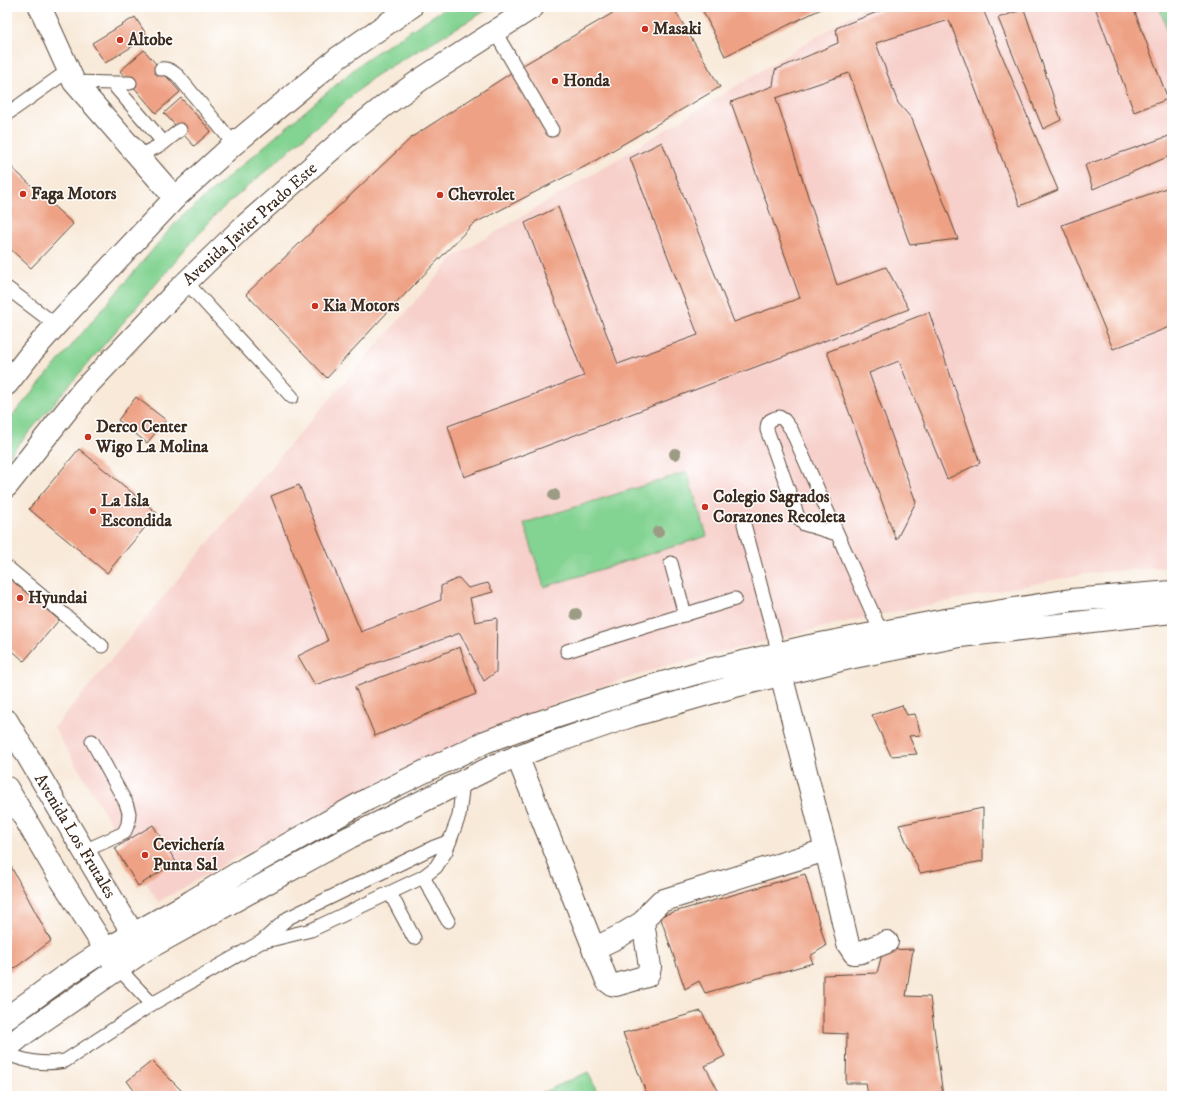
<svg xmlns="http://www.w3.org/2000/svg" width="1179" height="1103" font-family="'IM FELL DW Pica',serif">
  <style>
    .built { fill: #f7d0cb }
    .green { fill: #83d392; stroke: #5f7e58 }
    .building { fill: #eea184 }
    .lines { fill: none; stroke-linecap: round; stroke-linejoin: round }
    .lane-casing { stroke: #57473a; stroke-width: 15 }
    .street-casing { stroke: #57473a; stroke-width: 24 }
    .secondary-casing { stroke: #57473a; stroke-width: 24 }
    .primary-casing { stroke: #57473a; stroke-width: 24 }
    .lane { stroke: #fff; stroke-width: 13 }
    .street { stroke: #fff; stroke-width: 22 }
    .secondary { stroke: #fff; stroke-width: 22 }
    .primary { stroke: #fff; stroke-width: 22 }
    .tree { fill: #9c9c85 }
    .poi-dot { fill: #c8321e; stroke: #fff; stroke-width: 1.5 }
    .labels { text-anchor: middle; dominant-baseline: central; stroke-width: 3; stroke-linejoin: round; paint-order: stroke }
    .poi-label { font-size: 17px; font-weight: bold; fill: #3b2a1e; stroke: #fff; text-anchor: start }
    .street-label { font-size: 17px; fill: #3b2a1e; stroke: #fff }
  </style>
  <rect width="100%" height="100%" fill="#fff"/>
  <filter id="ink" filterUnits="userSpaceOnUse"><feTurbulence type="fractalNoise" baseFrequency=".025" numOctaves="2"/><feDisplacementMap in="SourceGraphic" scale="8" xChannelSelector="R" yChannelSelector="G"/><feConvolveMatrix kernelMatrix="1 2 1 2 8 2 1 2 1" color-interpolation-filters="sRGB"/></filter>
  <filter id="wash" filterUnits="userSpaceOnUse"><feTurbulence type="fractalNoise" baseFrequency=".012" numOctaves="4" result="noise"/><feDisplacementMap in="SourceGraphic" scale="16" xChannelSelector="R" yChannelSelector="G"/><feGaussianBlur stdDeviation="0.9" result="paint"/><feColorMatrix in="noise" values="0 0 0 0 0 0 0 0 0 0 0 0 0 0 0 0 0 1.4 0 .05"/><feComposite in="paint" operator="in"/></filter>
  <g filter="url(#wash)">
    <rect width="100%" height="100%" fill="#f8e9d8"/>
    <path class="built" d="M865,7H1172V566L1083,574L844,622L661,667L566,699L400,771L232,860L158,902L54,728L287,448L454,257L608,165Z"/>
    <path class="green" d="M447,7H492L376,75L216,214L7,458V422L177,221L366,59Z
      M1159,7H1172V42Z
      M687,472L707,536L544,587L524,523Z
      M588,1072L599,1096H535Z"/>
    <g id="blocks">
      <path class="building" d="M623,7H673L720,87L586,166L473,224L382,318L327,378L246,294L412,137L525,64Z
        M701,7H825L725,56Z
        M890,7H982L1058,190L1020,206L949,20L876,43L898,103L912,119L958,239L910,245L849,73L776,98L837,285L886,267L909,309L464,477L448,426L584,376L525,223L558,207L618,364L698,335L630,158L662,142L734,322L800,298L731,102L773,86L775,70L838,43L836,28Z
        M1095,7H1133L1168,99L1134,112Z
        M1024,9L1061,120L1043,129L998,18Z
        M135,17L148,37L105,63L92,43Z
        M144,50L180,92L156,113L120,71Z
        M181,98L211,131L194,146L164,113Z
        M1172,135V155L1093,189L1085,165Z
        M7,163L73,224L31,268L7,246Z
        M1172,186V326L1113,349L1062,225Z
        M929,312L980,463L947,479L899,361L869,373L916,502L896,540L827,352Z
        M136,397L166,420L147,443L118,420Z
        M79,449L157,513L107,573L29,509Z
        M299,485L361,632L441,600V586L459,578L468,588L488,583L493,592L470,598L475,622L497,618L496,672L484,681L460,633L315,685L298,656L328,641L271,496Z
        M7,576L59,620L24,661L7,646Z
        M460,647L476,694L375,736L355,687Z
        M902,705L907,715L915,714L921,735L909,736L917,754L891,756L872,715Z
        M983,808V861L920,873L899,825Z
        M153,825L176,862L138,886L115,848Z
        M7,859L51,941L7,974Z
        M805,874L826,946L810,956L813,963L705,993L699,981L685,989L660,916Z
        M913,949L906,996L930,997L943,1096H868L866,1083H846L847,1034L823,1033V975L877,973L883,950Z
        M701,1011L725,1056L705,1066L721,1096H646L647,1095L623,1033Z
        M152,1061L187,1096H138L127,1081Z"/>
    </g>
  </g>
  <g filter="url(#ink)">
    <use href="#blocks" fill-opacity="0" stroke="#57473a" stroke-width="1"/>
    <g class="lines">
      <defs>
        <path id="lane" d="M495,32L552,130
          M161,69C168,68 172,71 178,76L234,144
          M74,82L112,83H130
          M112,83L164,143
          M7,114L69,70
          M139,156L164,143L180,130
          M186,282L292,397
          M7,288L56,325
          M744,524L779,654
          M837,534L804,524L798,517L767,430C767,421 770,419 779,417L784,420L791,429L881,632
          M671,563L685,615
          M7,567L102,646
          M567,651L735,599
          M84,851L124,833L128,824L129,813L126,803L92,741
          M423,877L448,921
          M390,893L414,938
          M262,942L311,930L423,877L436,867L446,851L459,816L463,781
          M118,968L152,1004
          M7,1054C28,1062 42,1065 65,1061L152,1004L261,942L288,918L434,847L450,841"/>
        <path id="street" d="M40,7L74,82L175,198
          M781,674L826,850L848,944L854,953L861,952L887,942
          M517,756L607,981L611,984L616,985L647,976L649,972L650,967L643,922
          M593,949L618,937L643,922L651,911L661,901L826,850"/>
        <path id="secondary" d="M7,721L133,934L142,946
          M7,788L57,873L113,961
          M7,1018L62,978L105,950L192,901L248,867L368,799L485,742L528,726L631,692L697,673L810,646L945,620L1071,600L1172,592
          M7,1048L24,1034L145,950L350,837L496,765L544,746L631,716L739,685L849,658L960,636L1172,612"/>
        <path id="primary" d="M7,384L32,352L56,325L175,198L234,144L339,57L411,7
          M7,486L83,390L177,291L242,228L348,135L384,106L423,78L533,7"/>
      </defs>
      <use href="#lane" class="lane-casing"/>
      <use href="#street" class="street-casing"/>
      <use href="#secondary" class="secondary-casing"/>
      <use href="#primary" class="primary-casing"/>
      <use href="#lane" class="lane"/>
      <use href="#street" class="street"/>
      <use href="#secondary" class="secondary"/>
      <use href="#primary" class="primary"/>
    </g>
    <g class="tree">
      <circle cx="675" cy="454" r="6"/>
      <circle cx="554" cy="495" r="6"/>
      <circle cx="658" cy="532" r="6"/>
      <circle cx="576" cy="614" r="6"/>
    </g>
  </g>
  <g class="poi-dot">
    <circle cx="645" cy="29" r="4"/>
    <circle cx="120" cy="40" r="4"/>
    <circle cx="555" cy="81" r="4"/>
    <circle cx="23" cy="194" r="4"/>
    <circle cx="440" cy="195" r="4"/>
    <circle cx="315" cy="306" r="4"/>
    <circle cx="88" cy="437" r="4"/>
    <circle cx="705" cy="507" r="4"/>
    <circle cx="93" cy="511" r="4"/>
    <circle cx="20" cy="598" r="4"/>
    <circle cx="145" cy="855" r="4"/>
  </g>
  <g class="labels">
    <g class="poi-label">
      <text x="653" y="29">Masaki</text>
      <text x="128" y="40">Altobe</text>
      <text x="563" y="81">Honda</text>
      <text x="31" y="194">Faga Motors</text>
      <text x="448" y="195">Chevrolet</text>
      <text x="323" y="306">Kia Motors</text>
      <text x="96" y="427">Derco Center<tspan x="96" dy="20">Wigo La Molina</tspan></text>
      <text x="713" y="497">Colegio Sagrados<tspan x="713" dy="20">Corazones Recoleta</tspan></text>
      <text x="101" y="501">La Isla<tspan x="101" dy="20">Escondida</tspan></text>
      <text x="28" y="598">Hyundai</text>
      <text x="153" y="845">Cevichería<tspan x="153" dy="20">Punta Sal</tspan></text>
    </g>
    <g class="street-label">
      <text transform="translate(250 224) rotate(-42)">Avenida Javier Prado Este</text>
      <text transform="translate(75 836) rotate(59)">Avenida Los Frutales</text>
    </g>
  </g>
  <rect width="1179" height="1103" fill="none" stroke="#fff" stroke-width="24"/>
</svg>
